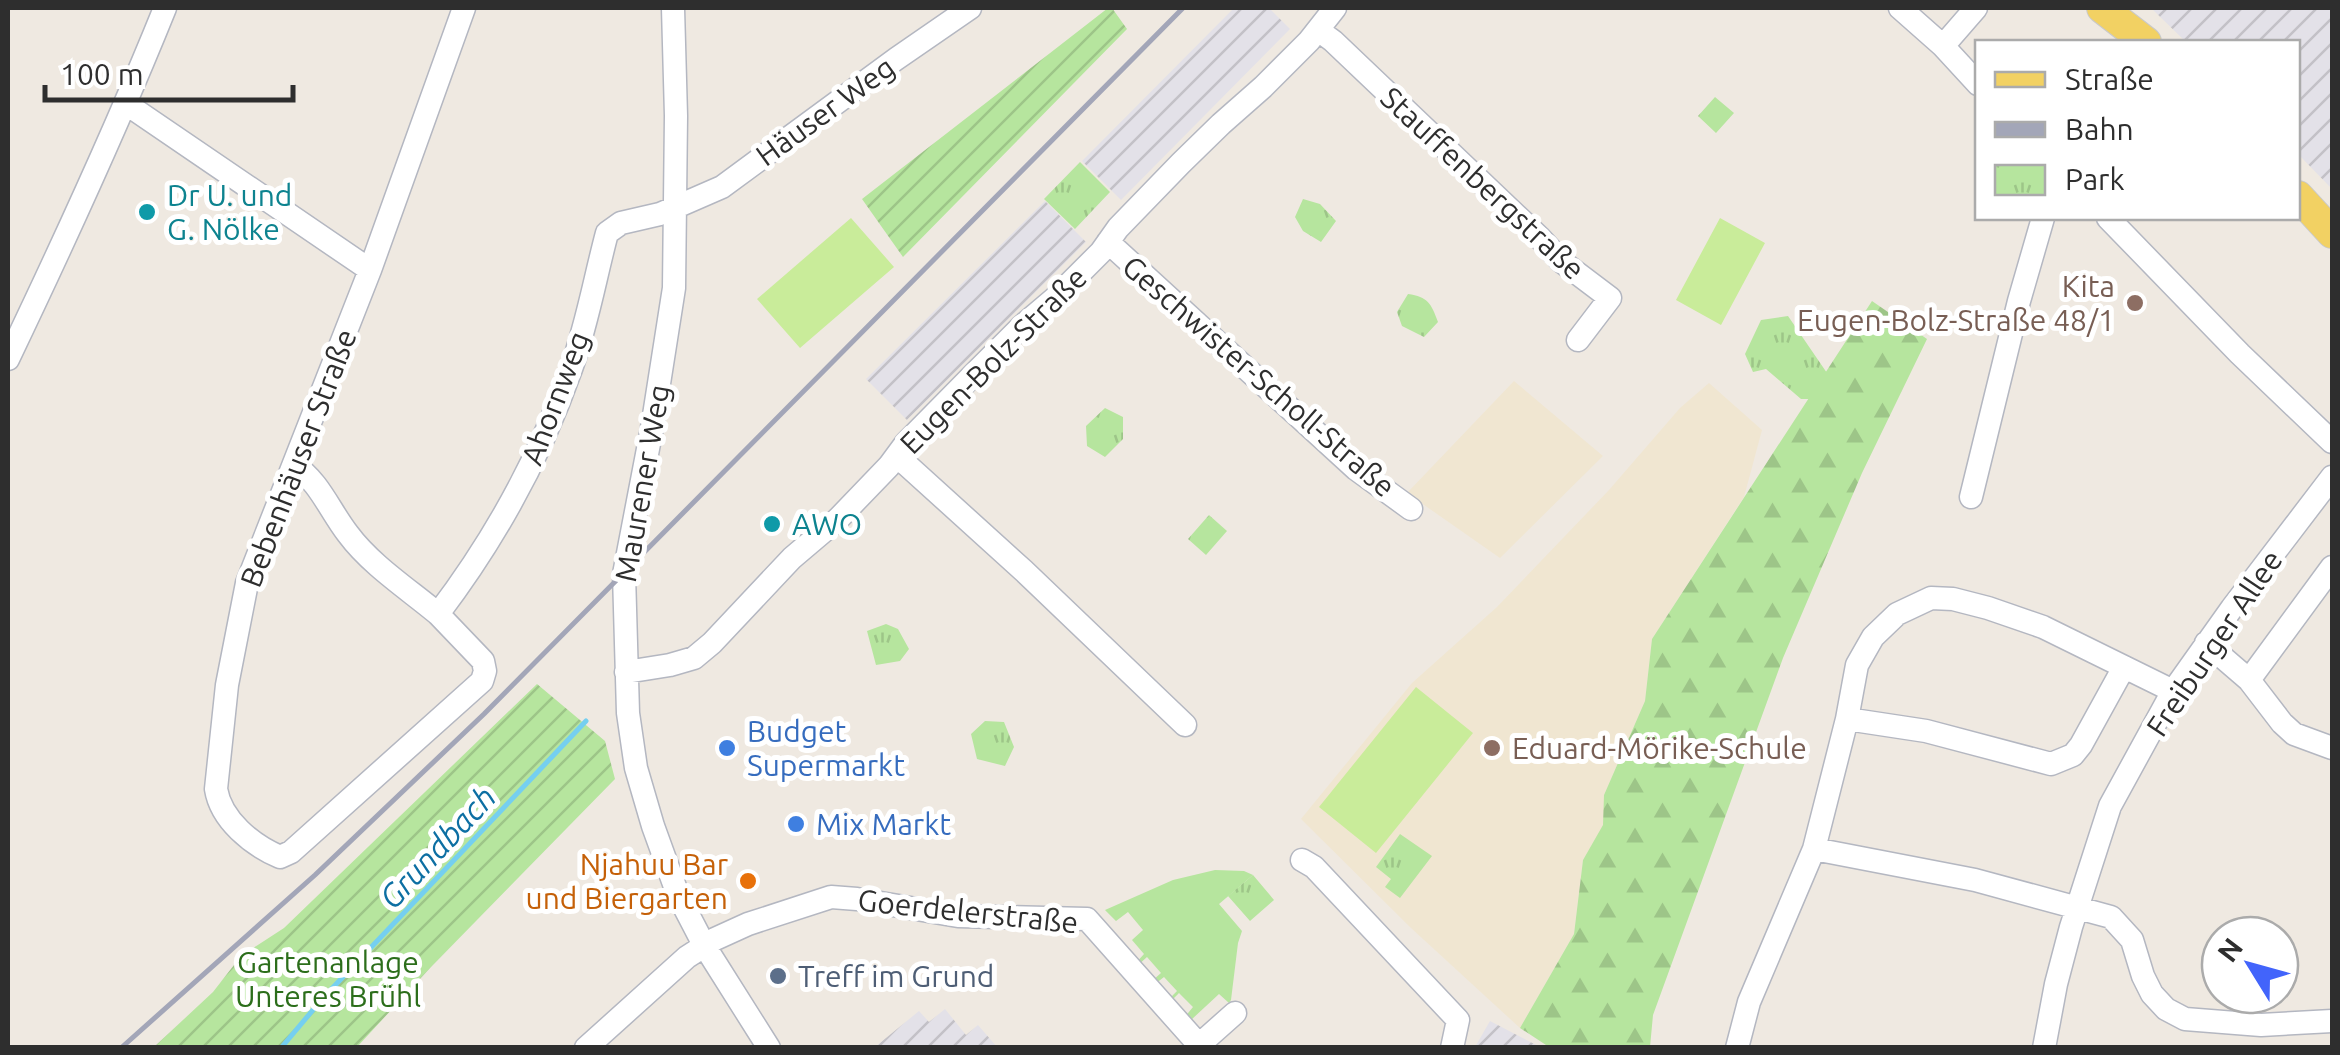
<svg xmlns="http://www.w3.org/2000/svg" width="2340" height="1055" font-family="Ubuntu,sans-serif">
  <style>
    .industrial { fill: url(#industrial-furrows) }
    .education { fill: #f0e6d1 }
    .grass { fill: #b6e59e }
    .forest { fill: url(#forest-firs) }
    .park { fill: url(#park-tufts) }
    .garden { fill: url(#garden-furrows) }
    .pitch { fill: #c9ec9a }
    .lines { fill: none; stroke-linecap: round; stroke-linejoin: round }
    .stream { stroke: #75cff0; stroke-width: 5 }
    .minor-casing { stroke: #b4b7c1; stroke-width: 25 }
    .major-casing { stroke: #c9c9c9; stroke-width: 32 }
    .minor { stroke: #fff; stroke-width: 22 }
    .major { stroke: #f2d163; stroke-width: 30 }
    .rail { stroke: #a3a6b8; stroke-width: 5 }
    .culture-dot { fill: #0f9aa8; stroke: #fff; stroke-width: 4 }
    .education-dot { fill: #8d6e63; stroke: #fff; stroke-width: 4 }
    .shop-dot { fill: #3f7fe0; stroke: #fff; stroke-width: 4 }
    .food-dot { fill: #e8710a; stroke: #fff; stroke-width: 4 }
    .service-dot { fill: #5c6f8a; stroke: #fff; stroke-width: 4 }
    .labels { text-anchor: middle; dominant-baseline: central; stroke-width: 10; stroke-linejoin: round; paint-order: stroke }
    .street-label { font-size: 30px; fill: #2e2e2e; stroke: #fff }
    .culture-label { font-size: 30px; fill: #0d838f; stroke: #fff; text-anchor: start }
    .education-label { font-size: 30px; fill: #785e54; stroke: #fff; text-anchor: end }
    .shop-label { font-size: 30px; fill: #366cbe; stroke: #fff; text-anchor: start }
    .food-label { font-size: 30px; fill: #c56008; stroke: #fff; text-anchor: end }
    .park-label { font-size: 30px; fill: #2c6e1b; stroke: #fff }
    .service-label { font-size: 30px; fill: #4e5e75; stroke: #fff; text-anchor: start }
    .water-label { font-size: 32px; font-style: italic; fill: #0d6fa3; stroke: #fff }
  </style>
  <defs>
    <pattern id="industrial-furrows" width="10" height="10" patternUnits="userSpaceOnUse" patternTransform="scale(2.5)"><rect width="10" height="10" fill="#e3e1e8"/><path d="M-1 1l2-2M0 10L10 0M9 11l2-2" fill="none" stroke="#c3c1c7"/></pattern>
    <pattern id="forest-firs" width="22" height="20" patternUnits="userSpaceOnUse" patternTransform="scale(2.5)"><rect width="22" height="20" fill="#b6e59e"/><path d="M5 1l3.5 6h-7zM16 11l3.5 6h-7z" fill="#9dc588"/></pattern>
    <pattern id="park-tufts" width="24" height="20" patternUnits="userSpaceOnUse" patternTransform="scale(2.5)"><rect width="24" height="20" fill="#b6e59e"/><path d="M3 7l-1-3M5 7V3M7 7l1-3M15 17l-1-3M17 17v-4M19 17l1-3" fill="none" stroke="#9dc588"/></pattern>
    <pattern id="garden-furrows" width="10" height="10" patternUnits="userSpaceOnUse" patternTransform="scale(2.5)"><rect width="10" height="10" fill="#b6e59e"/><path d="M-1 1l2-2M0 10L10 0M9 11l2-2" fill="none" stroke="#9dc588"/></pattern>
  </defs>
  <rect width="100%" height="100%" fill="#efe9e1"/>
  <path class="industrial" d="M1234,8H1269L1290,29L1121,200L1082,161Z
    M2151,8H2332V189L2298,154V42H2186Z
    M1045,201L1086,242L907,420L866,379Z
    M945,1009L966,1035L978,1025L997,1047H875L919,1011L929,1022Z
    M1490,1021L1540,1047H1475Z"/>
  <path class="education" d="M1514,381L1603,456L1500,558L1407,493Z
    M1709,383L1762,430L1744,497L1652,639L1645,701L1604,795V825L1583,860L1574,934L1520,1028L1411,928L1301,819L1412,683L1497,607L1609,490L1680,408Z"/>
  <path class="grass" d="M1215,870L1244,871L1253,875L1219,904L1242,931L1238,943L1231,1000L1229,1003L1219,994L1191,1020L1184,1018L1193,1007L1179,993L1170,1002L1168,1000L1177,991L1164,977L1155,984L1152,981L1161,973L1147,957L1137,966L1135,964L1144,954L1132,940L1143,930L1128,912L1116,921L1105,910L1173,880Z"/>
  <path class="forest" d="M1872,301L1927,339L1862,473L1783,658L1653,1015L1650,1047H1549L1520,1028L1574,934L1583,860L1603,825L1604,795L1645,701L1652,639Z"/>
  <path class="park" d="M1715,97L1734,113L1716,133L1698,116Z
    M1080,162L1110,192L1075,229L1044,199Z
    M1303,199L1320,204L1336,221L1321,242L1303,231L1295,217Z
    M1408,294C1428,297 1431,303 1438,322L1424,337L1402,326L1397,312Z
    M1788,316L1827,373L1811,399H1801L1766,369L1753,372L1745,354L1761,320Z
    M1105,408L1123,417V439L1105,457L1087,446L1086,426Z
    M1209,515L1227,531L1206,555L1188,539Z
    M886,624L898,629L909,649L900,661L876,665L867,631Z
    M985,721L1004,722L1014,747L1005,766L977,759L971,734Z
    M1400,834L1432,856L1400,898L1385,887L1391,879L1376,867Z
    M1253,875L1274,900L1250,921L1228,896Z"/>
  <path class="garden" d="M1108,8H1112L1127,29L903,257L862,199Z
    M537,684L605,741L615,779L431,967L357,1047H154L213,992L241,956L284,928Z"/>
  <path class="pitch" d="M851,218L894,267L800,348L757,299Z
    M1720,218L1765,243L1721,325L1676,300Z
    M1416,687L1473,733L1376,853L1319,807Z"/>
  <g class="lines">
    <path class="stream" d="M281,1048L323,998L586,721"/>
    <defs>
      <path id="minor" d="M673,8L676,116L674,288L652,428L624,574L628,713L636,768L653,826L678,895L704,945L769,1048
        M1900,8L1943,46L1978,84
        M1318,30L1333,41L1539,237L1561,261L1610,298L1578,340
        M1943,46L1976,8
        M125,103L370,270
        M2108,218L2240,354L2332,442
        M1108,242L1356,469L1411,509
        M8,359C63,244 117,127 165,8
        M897,456L1024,571L1185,725
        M294,465C319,481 330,511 348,534C371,565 408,589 438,614C495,539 540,457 571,369C587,325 595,278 607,233L621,223L660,214L722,187L896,59L970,8
        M1971,497L2019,301L2043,218
        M438,614L483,661L485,671L482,681L291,852L280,857C252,845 221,820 216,789L227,685L247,583L370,270L464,8
        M2206,643L2249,680L2282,723L2294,734L2332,748
        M626,672L670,665L694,658L712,643L792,558L838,519L889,466L906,443L974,374L1021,327L1054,299L1101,252L1118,228L1181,163L1221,124L1263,87L1309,41L1335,8
        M2249,680L2332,567
        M1847,719L1926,731L2051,764L2073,755L2081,745L2124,667
        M1814,849L1975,880L2111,917L2132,940L2143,976L2152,994L2166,1009L2185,1019L2261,1025L2332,1021
        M1302,860L1314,867L1458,1020L1452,1048
        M586,1048L687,957L715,939L748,924L831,897L857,899L958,916L1087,919L1199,1045L1235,1013
        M1737,1048L1749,1002L1814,849L1847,719L1857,665L1873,637L1897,614L1931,598L1953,599L1988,608L2043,627L2173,691
        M2044,1048L2056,984L2071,927L2110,806L2173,691L2232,608L2332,477"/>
      <path id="major" d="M2102,8L2146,42
        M2298,196L2332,233"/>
    </defs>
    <use href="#minor" class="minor-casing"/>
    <use href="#major" class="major-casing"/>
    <use href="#minor" class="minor"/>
    <use href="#major" class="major"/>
    <path class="rail" d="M121,1048L315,875L484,714L1183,8"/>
  </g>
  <g class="culture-dot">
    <circle cx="147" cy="212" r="10"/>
    <circle cx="772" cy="524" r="10"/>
  </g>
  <g class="education-dot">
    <circle cx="2135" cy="303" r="10"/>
    <circle cx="1492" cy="748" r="10"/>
  </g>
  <g class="shop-dot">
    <circle cx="727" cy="748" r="10"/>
    <circle cx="796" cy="824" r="10"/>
  </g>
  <circle class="food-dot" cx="748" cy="881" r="10"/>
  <circle class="service-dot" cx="778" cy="976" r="10"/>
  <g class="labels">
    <g class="street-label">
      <text transform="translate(825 111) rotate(-36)">Häuser Weg</text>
      <text transform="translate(1483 183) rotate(43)">Stauffenbergstraße</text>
      <text transform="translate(993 360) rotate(-45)">Eugen-Bolz-Straße</text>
      <text transform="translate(1259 376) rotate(41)">Geschwister-Scholl-Straße</text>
      <text transform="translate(555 398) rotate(-69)">Ahornweg</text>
      <text transform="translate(298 458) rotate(-69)">Bebenhäuser Straße</text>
      <text transform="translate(642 483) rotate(-80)">Maurener Weg</text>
      <text transform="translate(2214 643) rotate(-56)">Freiburger Allee</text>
      <text transform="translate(968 911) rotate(6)">Goerdelerstraße</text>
    </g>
    <g class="culture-label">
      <text x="167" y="195">Dr U. und<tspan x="167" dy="34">G. Nölke</tspan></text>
      <text x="792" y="524">AWO</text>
    </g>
    <g class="education-label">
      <text x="2115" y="286">Kita<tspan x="2115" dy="34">Eugen-Bolz-Straße 48/1</tspan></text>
      <text x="1512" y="748" text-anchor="start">Eduard-Mörike-Schule</text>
    </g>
    <g class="shop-label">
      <text x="747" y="731">Budget<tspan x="747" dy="34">Supermarkt</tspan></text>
      <text x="816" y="824">Mix Markt</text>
    </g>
    <g class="food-label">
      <text x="728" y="864">Njahuu Bar<tspan x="728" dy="34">und Biergarten</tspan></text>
    </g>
    <g class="park-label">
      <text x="328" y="962">Gartenanlage<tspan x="328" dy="34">Unteres Brühl</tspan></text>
    </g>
    <g class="service-label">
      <text x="798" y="976">Treff im Grund</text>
    </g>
    <g class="water-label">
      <text transform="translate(437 847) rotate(-47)">Grundbach</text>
    </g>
  </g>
  <rect width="2340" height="1055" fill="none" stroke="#2e2e2e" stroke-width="20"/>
  <rect x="1975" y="40" width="325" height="180" fill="#ffffff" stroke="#ababab" stroke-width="2.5"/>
  <rect x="1995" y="72" width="50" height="15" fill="#f2d163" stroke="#ababab" stroke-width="2.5"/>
  <text x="2065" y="90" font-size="30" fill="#2e2e2e">Straße</text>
  <rect x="1995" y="122" width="50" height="15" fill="#a3a6b8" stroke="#ababab" stroke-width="2.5"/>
  <text x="2065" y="140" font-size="30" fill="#2e2e2e">Bahn</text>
  <rect x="1995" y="165" width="50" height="30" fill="url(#park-tufts)" stroke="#ababab" stroke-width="2.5"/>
  <text x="2065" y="190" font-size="30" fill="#2e2e2e">Park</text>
  <g transform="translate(2250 965) rotate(307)"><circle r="48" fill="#ffffff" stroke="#ababab" stroke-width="2.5"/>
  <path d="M0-8L18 38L0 25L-18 38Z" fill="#4264fb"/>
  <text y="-15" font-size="28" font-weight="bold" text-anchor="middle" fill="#2e2e2e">N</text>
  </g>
  <path d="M45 85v15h248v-15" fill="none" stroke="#2e2e2e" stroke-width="5"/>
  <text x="60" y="85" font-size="30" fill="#2e2e2e" stroke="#ffffff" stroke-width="8" paint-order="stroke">100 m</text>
</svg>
